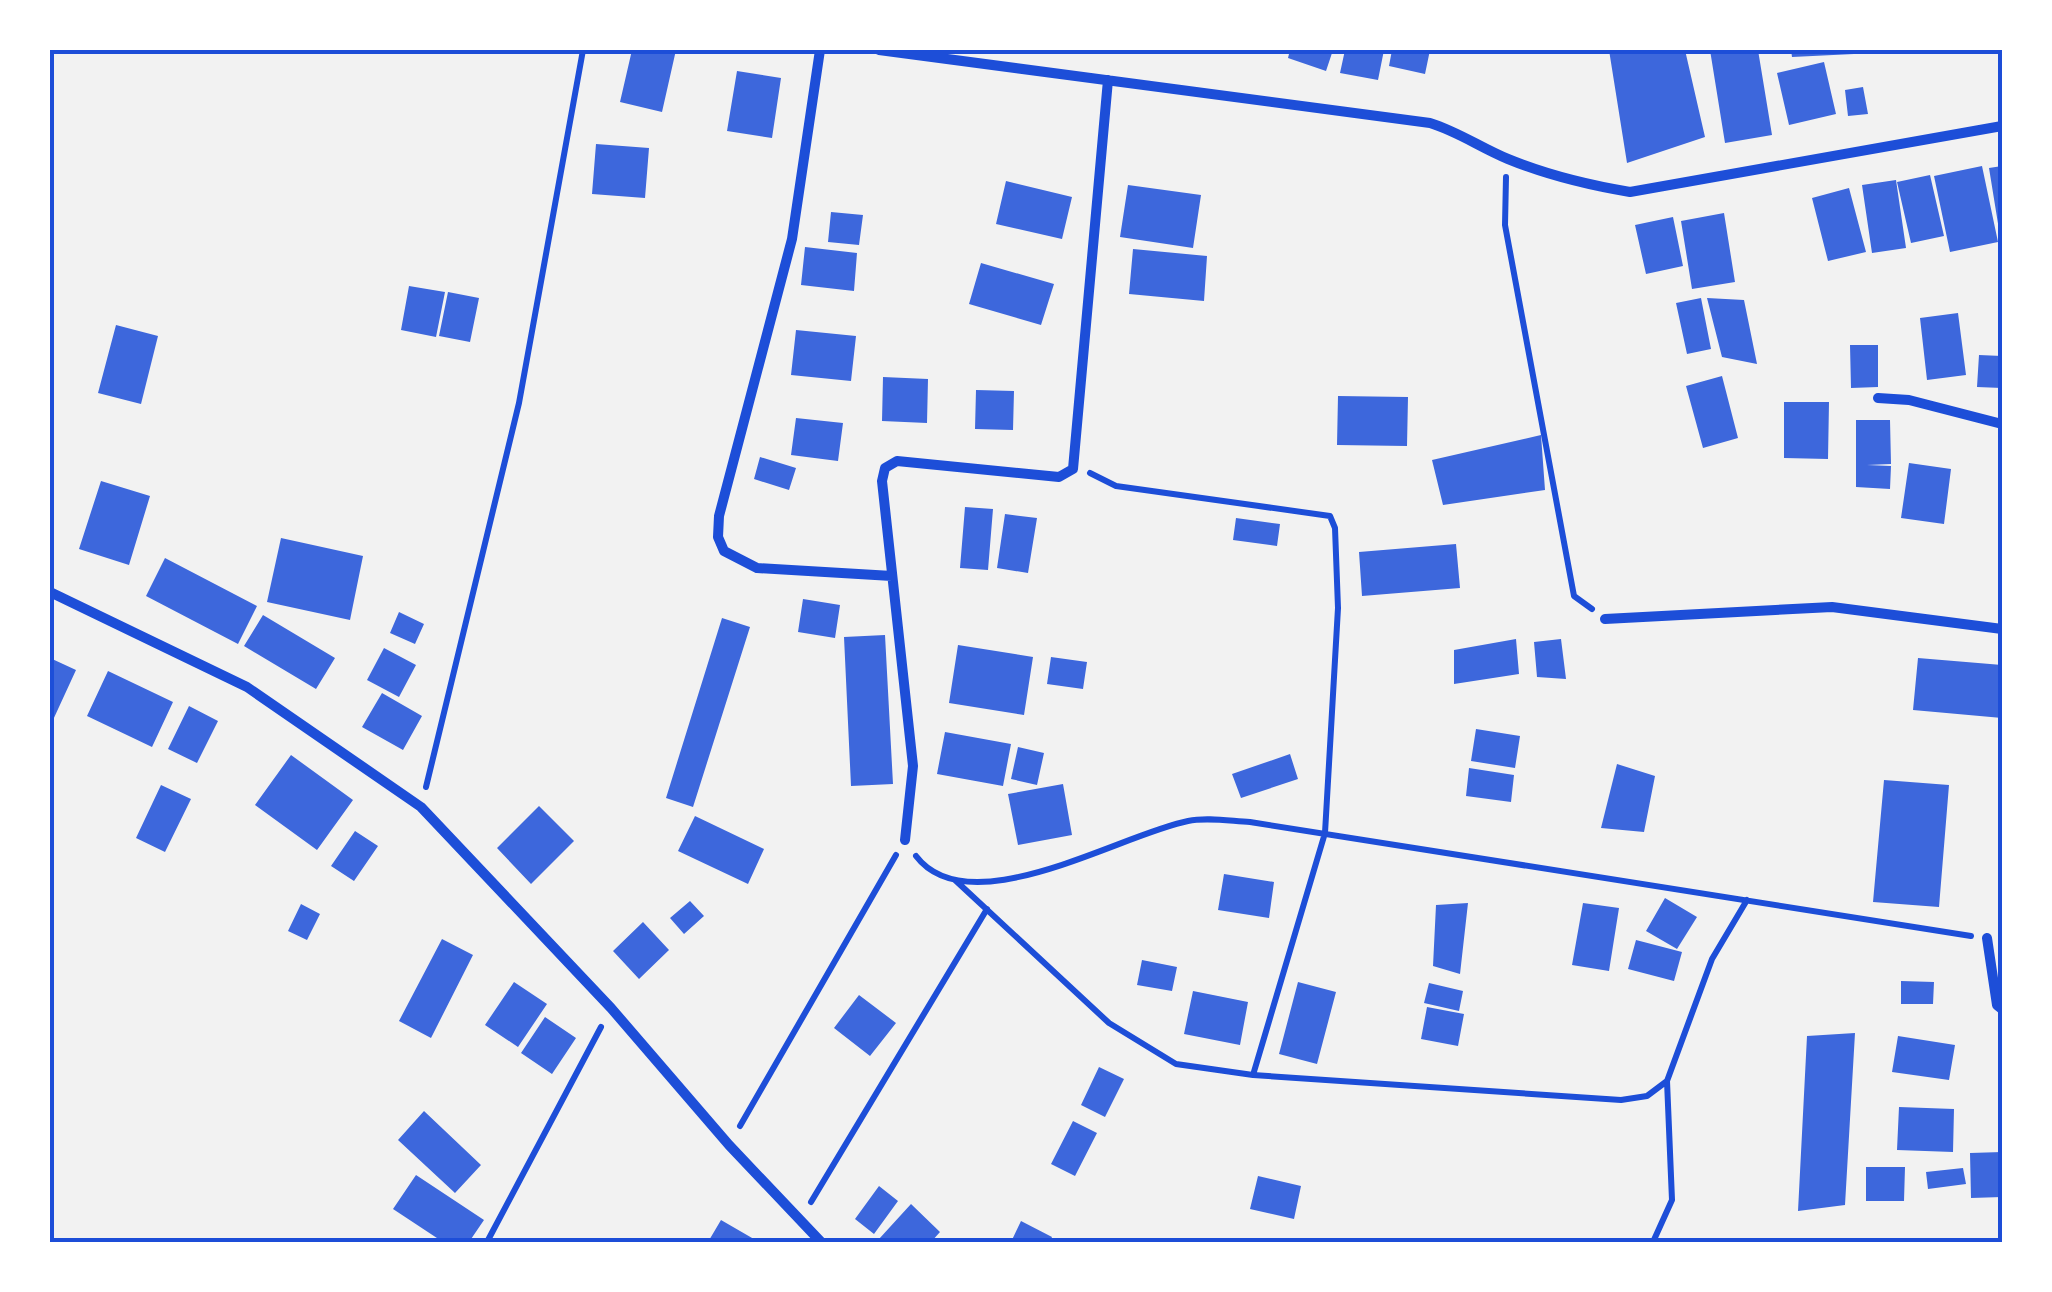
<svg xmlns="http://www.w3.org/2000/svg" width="2052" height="1292" font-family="'PT Serif',serif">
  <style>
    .building { fill: #3d67dc }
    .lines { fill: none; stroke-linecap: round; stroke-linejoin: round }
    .path { stroke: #1d4ed8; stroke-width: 6 }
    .minor { stroke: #1d4ed8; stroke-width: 10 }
    .neatline { fill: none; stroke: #1d4ed8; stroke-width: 4 }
  </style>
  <rect width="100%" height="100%" fill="#f2f2f2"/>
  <path class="building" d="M632,50H676L662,112L620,102Z
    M1290,50H1333L1326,71L1288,58Z
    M1345,50H1384L1378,80L1340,73Z
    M1392,50H1430L1425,74L1389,66Z
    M1609,50H1685L1705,137L1627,163Z
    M1710,50H1758L1772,135L1725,143Z
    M1791,50H1854V54L1792,57Z
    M1824,62L1836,114L1789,125L1777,73Z
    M737,71L781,78L772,138L727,131Z
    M1863,87L1868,114L1848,116L1845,90Z
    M596,144L649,148L645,198L592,194Z
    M1982,166L1998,242L1950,252L1934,176Z
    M2002,166V236H2000L1989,168Z
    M1930,175L1944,236L1911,243L1897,182Z
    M1896,180L1906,248L1872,253L1862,185Z
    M1006,181L1072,197L1062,239L996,224Z
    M1128,185L1201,195L1193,248L1120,237Z
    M1849,188L1866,252L1828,261L1812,198Z
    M831,212L863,215L859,245L828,242Z
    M1724,213L1735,282L1692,289L1681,221Z
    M1673,217L1683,266L1646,274L1635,225Z
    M805,247L857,253L854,291L801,285Z
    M1133,249L1207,256L1204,301L1129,294Z
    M981,263L1054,284L1041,325L969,304Z
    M409,286L445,292L436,337L401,330Z
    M448,292L479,298L470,342L439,336Z
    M1701,298L1711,349L1687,354L1676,303Z
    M1707,298L1744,300L1757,364L1722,357Z
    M1958,313L1966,375L1927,380L1920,318Z
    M116,325L158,336L141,404L98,393Z
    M796,330L856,336L851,381L791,375Z
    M1850,345H1878V387L1851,388Z
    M1979,355L2002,356V388L1977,387Z
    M1722,376L1738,438L1703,448L1686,386Z
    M883,377L928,379L927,423L882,421Z
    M976,390L1014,391L1013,430L975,429Z
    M1338,396L1408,397L1407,446L1337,445Z
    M1784,402H1829L1828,459L1784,458Z
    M796,418L843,423L838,461L791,455Z
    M1856,420H1890L1891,464L1867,465L1891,466L1890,489L1856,487Z
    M1541,435L1545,490L1443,505L1432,460Z
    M760,457L796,468L789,490L754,479Z
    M1909,463L1951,469L1944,524L1901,518Z
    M101,481L150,496L129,565L79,549Z
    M965,507L993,509L988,570L960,568Z
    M1005,514L1037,518L1028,573L997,568Z
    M1236,518L1280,524L1277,546L1233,540Z
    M281,538L363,556L350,620L267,602Z
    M1456,544L1460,588L1362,596L1359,552Z
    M165,558L257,606L238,644L146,596Z
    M803,599L840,605L835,638L798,632Z
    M399,612L424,624L415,644L390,633Z
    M263,615L335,658L316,689L244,646Z
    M722,618L750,627L693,807L666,798Z
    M885,635L893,784L851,786L844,637Z
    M1516,639L1519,674L1454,684V650Z
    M1561,639L1566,679L1537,677L1534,642Z
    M958,645L1033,657L1024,715L949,703Z
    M384,648L416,665L399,697L367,680Z
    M1051,657L1087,662L1083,689L1047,684Z
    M50,658L76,670L53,720L50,719Z
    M1918,658L2002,665V718L1913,710Z
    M108,671L173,702L152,747L87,716Z
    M382,693L422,716L403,750L362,727Z
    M189,706L218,721L197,763L168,749Z
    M1476,729L1520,736L1515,768L1471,761Z
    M945,732L1011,744L1003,786L937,774Z
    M1018,747L1044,753L1037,785L1011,779Z
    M1290,754L1298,779L1241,798L1232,774Z
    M291,755L353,800L317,850L255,805Z
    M1617,764L1655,776L1644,832L1601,828Z
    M1469,768L1514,775L1511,802L1466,796Z
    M1884,780L1949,785L1939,907L1873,902Z
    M1063,784L1072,835L1018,845L1008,794Z
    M161,785L191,799L165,852L136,838Z
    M539,806L574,841L531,884L497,848Z
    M695,816L764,849L748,884L678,851Z
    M355,831L378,846L354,881L331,866Z
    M1224,874L1274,882L1269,918L1218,910Z
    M1665,898L1697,917L1677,949L1646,931Z
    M690,901L704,916L684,934L670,918Z
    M1468,903L1460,974L1433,966L1436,905Z
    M1583,903L1619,908L1609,971L1572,965Z
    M301,904L320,914L307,940L288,931Z
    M643,922L669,950L639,979L613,951Z
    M442,939L473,955L431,1038L399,1021Z
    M1636,940L1682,952L1674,981L1628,969Z
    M1142,960L1177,967L1172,991L1137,985Z
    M1901,981L1934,982L1933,1004H1901Z
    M514,982L547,1004L518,1047L485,1025Z
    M1298,982L1336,992L1317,1064L1279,1054Z
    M1429,983L1463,991L1459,1011L1424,1003Z
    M1193,991L1248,1002L1240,1045L1184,1034Z
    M859,995L896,1023L870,1056L834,1028Z
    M1427,1007L1464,1014L1458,1046L1421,1039Z
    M545,1017L576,1038L552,1074L521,1053Z
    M1855,1033L1845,1205L1798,1211L1807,1036Z
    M1898,1036L1955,1045L1949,1080L1892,1072Z
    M1099,1067L1124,1079L1105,1117L1081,1105Z
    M1899,1107L1954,1109L1953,1152L1897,1150Z
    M424,1111L481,1165L455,1193L398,1140Z
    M1073,1121L1097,1133L1075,1176L1051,1164Z
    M2002,1152V1197L1971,1198L1970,1153Z
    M1866,1167H1905L1904,1201H1866Z
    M1963,1168L1966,1184L1928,1189L1926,1172Z
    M416,1175L484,1220L469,1242H443L393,1209Z
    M1258,1176L1301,1186L1294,1219L1250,1209Z
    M879,1186L898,1201L874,1234L855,1219Z
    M911,1204L940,1232L931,1242H882L879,1239Z
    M721,1220L759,1242H708Z
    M1021,1221L1052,1237L1050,1242H1011Z"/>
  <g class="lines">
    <path class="path" d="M1506,177L1505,225L1574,596L1592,609
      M426,787L519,403L583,50
      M916,856C969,926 1121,834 1188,821C1207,817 1230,821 1250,822L1971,936
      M955,880L1109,1023L1176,1064L1253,1075L1325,833L1338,608L1335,528L1330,516L1116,486L1090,473
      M1253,1075L1621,1100L1647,1096L1667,1081L1712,959L1747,900
      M740,1126L896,855
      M811,1202L987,909
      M487,1242L601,1027
      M1653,1242L1672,1200L1667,1081"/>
    <path class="minor" d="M820,50L792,239L719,516L718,537L724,551L757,568L892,576
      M879,50L1430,123C1459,132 1481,148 1508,159C1547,175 1588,185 1630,192L2002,126
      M1878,398L1909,400L2002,424
      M50,592L247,687L421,807L611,1008L729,1145L821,1242
      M1605,619L1832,607L2002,629
      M905,840L913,766L882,481L885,468L897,461L1059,477L1073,469L1108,80
      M1987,938L1997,1005L2002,1009"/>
  </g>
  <rect width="2052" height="1292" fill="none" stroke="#ffffff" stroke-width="105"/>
  <rect x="52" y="52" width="1948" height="1188" class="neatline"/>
</svg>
